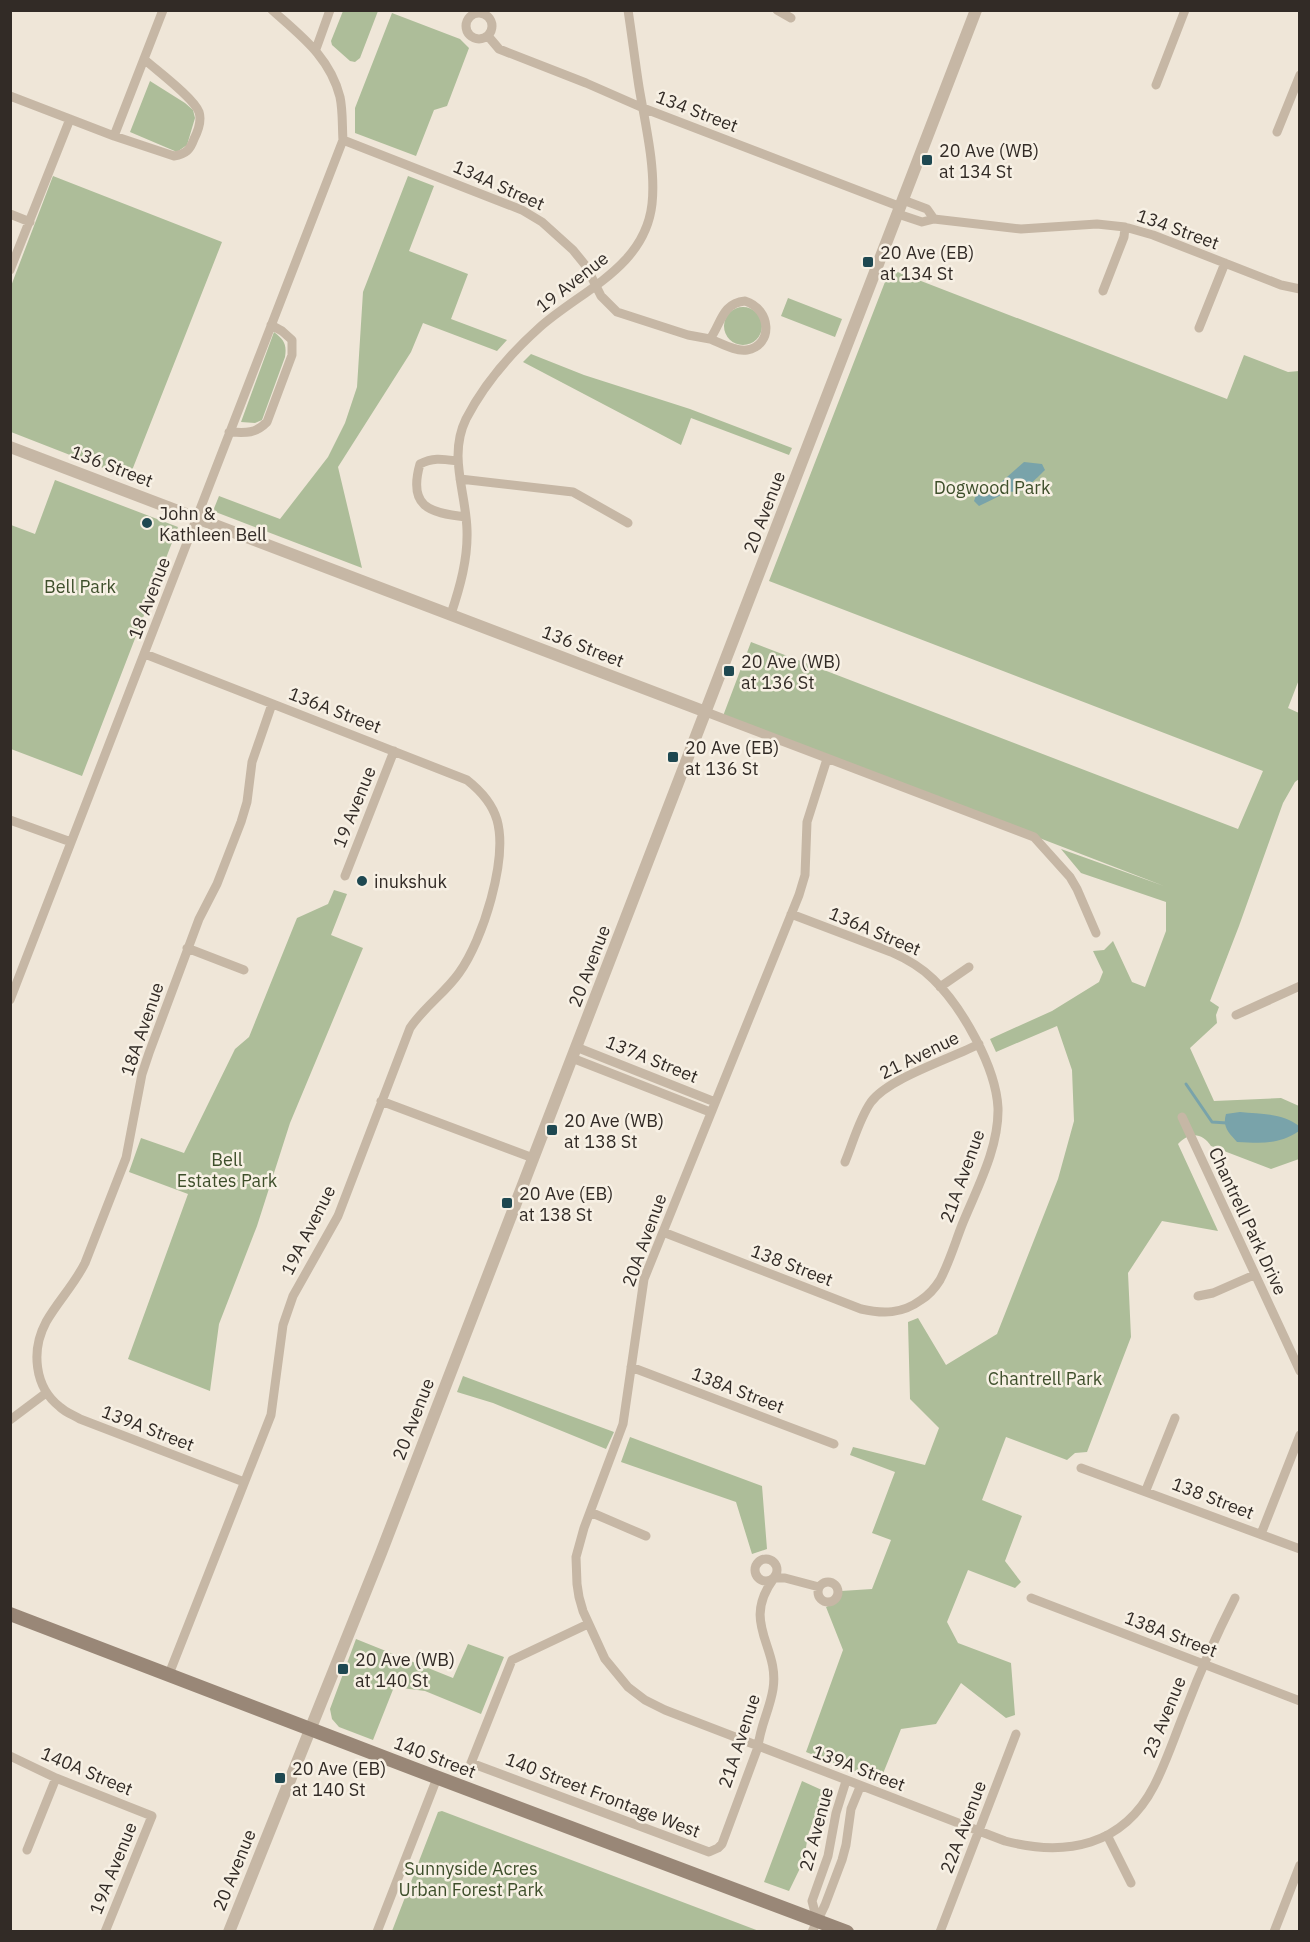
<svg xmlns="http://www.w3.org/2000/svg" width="1310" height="1942" font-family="'IBM Plex Sans',sans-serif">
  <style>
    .green { fill: #adbd99 }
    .water { fill: #79a3aa }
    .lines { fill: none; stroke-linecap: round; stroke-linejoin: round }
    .stream { stroke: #79a3aa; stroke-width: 3 }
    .minor { stroke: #c6b7a5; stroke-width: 9 }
    .tertiary { stroke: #c6b7a5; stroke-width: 12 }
    .secondary { stroke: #998777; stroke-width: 14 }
    .poi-dot { fill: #1e4851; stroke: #f7f0e4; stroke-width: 2 }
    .labels { text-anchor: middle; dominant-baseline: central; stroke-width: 5; stroke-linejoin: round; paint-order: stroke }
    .street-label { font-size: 18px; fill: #322b26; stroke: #f7f0e4 }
    .poi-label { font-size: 18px; fill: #322b26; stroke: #f7f0e4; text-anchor: start }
    .park-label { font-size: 18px; fill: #3e4f2b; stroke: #f7f0e4 }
  </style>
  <rect width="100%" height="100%" fill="#efe6d8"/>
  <path class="green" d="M343,11H378L360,58L355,62L350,61L332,45L331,41Z
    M392,13L460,39L469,48L447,106L434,110L416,156L355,133V108Z
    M150,81L185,103L193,110L195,118L187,145L177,152L130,132Z
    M53,176L222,242L129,478L11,432V286Z
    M408,176L434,186L409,251L468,274L451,319L507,340L497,351L423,323L411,352L338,467L362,568L213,511L219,496L280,519L328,457L345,423L357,387L363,292Z
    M890,269L1227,399L1244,355L1288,372L1299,371L1300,677L1288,708L1299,713V779L1295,782L1283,803L1239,926L1210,1001L1219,1007L1216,1015L1217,1023L1190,1048L1214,1101L1281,1098L1299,1106V1159L1271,1169L1211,1146C1202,1132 1189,1132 1178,1144L1218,1231L1162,1221L1128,1273L1131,1337L1087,1452L1075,1453L1067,1460L1006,1437L982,1500L1022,1516L1005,1561L1021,1582L1015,1588L968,1570L947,1622L958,1643L1011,1663L1015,1715L1006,1718L961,1683L936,1724L901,1729L880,1781L806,1752L843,1650L826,1607L836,1602L841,1591L872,1589L891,1540L872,1533L895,1472L850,1455L853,1447L925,1465L939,1428L910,1399L908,1322L918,1318L946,1365L997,1334L1058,1179L1074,1121L1072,1070L1057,1026L996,1052L990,1039L1052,1011L1099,982L1103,972L1093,951L1104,950L1113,941L1132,982L1145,987L1166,931V902L1081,873L1061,849L1164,886L723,716L751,642L1238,829L1263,771L769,581Z
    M788,298L842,319L835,337L781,316Z
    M724 326a19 19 0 1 1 38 0a19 19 0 1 1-38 0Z
    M274,332C284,340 287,344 285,357L262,420L255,423L241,422Z
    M531,354L584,375L690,409L792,448L789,455L691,418L681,445L523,362Z
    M55,480L178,527L82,776L11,749V525L35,534Z
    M334,890L347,894L331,935L363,948L290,1123L257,1226L219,1324L210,1391L128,1359L188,1194L129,1172L141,1138L184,1153L235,1049L249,1037L297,918L328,904Z
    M463,1376L614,1432L606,1449L493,1403L457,1392Z
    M630,1437L762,1486L767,1549L752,1554L736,1502L621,1462Z
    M356,1639L453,1678L468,1644L504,1657L481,1714L425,1691L394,1687L373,1740L339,1727L332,1719L330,1709Z
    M802,1781L824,1791L808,1835L804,1860L789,1891L764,1882Z
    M442,1811L759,1931H392L438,1812Z"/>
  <path class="water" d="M1024,462L1042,464L1045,470C1040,475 1025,490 1020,491C1015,492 1010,491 1005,493C997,497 988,502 979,506L974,501L976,495L973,489L982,485H998Z
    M1240,1112C1260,1114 1283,1113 1299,1126V1131C1278,1145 1262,1143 1237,1142C1229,1133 1222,1127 1226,1114Z"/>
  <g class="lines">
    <path class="stream" d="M1186,1084L1212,1122L1227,1123"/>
    <path class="minor" d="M777,10L791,18
      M466 26a13 13 0 1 1 26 0a13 13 0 1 1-26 0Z
      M488,36L499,49L586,83L643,108L901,207
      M316,49L330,10
      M1156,85L1185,10
      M10,96L114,136L163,10
      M1277,132L1300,75
      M114,136L174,156C186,154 190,150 194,139C198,131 202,121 199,112C194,98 156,70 144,59
      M343,140L522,210L542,222L573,250L586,266L601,296L617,312L688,335L710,339
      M903,200L927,209L934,219
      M10,214L30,222
      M898,214L922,222L934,219L1021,229L1097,224L1125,227L1153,235L1281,285L1300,289
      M10,270L70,119
      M1103,291L1124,237L1125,227
      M745,301C771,309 774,345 747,350C735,352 721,343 710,339C721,324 722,303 745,301Z
      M1199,328L1225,263
      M229,432C246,433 255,434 267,422L292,355V340L282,331L271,325
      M457,461C443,459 433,457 420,464C408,506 428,513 466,517
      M460,479L573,492L628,523
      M451,614C460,587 468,559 467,530C466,492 448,456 466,419C484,384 511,353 540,327C582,290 645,267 652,204C656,168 645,123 639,87C635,61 632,36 628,10
      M145,654L467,780C481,791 492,803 497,820C508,859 483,940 459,973C445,993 424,1007 410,1028L338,1216L293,1296L283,1325L271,1415L169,1674
      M706,712L1034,837L1070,877L1077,889L1096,933
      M827,759L807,822L805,875L799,895L644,1279L623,1424L584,1528L576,1557L577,1584L579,1597L583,1611L605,1659L628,1687L645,1700L665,1710L1005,1841C1066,1857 1123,1846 1154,1786C1167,1761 1176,1732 1187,1706C1201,1669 1217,1634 1235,1598
      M10,820L71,842
      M345,876L394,751
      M187,948L244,970
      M940,987L969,967
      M10,1000L343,140C342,126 343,111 340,97C330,57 301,36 272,10
      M1236,1015L1300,986
      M576,1047L715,1102
      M572,1058L710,1112
      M381,1101L533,1158
      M1182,1117L1300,1371
      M845,1162C853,1143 859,1119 871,1102C889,1078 950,1059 979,1044
      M663,1232L861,1309C883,1314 902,1314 921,1300C929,1295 935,1288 940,1280C949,1263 955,1243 962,1225C977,1188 999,1148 998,1108C996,1067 962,1007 933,979C921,967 907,959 891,952L791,914
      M1198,1296L1213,1293L1254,1275
      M631,1367L834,1444
      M10,1420L46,1393
      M1081,1468L1300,1549
      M244,1482L80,1419C73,1415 65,1412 60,1407C34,1387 31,1350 46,1322C58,1301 74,1285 85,1263L126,1158L142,1074L149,1053L199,919L217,884L241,822L247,802L252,762L272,704
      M1146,1490L1175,1418
      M590,1512L646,1536
      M1261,1534L1300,1435
      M755 1570a11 11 0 1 1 22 0a11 11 0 1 1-22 0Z
      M818 1592a10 10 0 1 1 20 0a10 10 0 1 1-20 0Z
      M1031,1598L1300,1701
      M588,1624L512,1660L471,1763L709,1852L718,1848L722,1844L758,1747C760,1726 770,1709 773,1689C780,1646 740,1624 774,1578H785L819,1587
      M10,1756L56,1778L152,1816L105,1932
      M1107,1835L1131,1883
      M27,1850L56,1778
      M817,1920L812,1901L828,1856L836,1813L846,1781
      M377,1932L437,1778
      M812,1932L825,1905L842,1860L846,1845L851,1809L860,1787
      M940,1932L1016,1734
      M1274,1932L1300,1865"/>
    <path class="tertiary" d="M10,447L706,712
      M229,1932L381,1553L976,10"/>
    <path class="secondary" d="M10,1614L412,1768L847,1932"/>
  </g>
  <g class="poi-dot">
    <rect x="921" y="154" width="12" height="12" rx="3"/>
    <rect x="862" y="256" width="12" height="12" rx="3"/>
    <circle cx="147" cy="523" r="6"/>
    <rect x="723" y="665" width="12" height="12" rx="3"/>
    <rect x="667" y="751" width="12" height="12" rx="3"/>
    <circle cx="362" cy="881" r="6"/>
    <rect x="546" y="1124" width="12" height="12" rx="3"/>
    <rect x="501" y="1197" width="12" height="12" rx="3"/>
    <rect x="337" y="1663" width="12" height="12" rx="3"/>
    <rect x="274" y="1772" width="12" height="12" rx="3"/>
  </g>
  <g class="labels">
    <g class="street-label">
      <text transform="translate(697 111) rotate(21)">134 Street</text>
      <text transform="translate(499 185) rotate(24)">134A Street</text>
      <text transform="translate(1178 229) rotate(20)">134 Street</text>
      <text transform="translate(572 282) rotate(-38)">19 Avenue</text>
      <text transform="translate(112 466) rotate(21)">136 Street</text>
      <text transform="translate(764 512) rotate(-69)">20 Avenue</text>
      <text transform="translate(149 598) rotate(-69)">18 Avenue</text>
      <text transform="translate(583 646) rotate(21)">136 Street</text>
      <text transform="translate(335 710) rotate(21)">136A Street</text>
      <text transform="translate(354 807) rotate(-68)">19 Avenue</text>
      <text transform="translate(875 931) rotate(23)">136A Street</text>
      <text transform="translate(589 966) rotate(-69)">20 Avenue</text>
      <text transform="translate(142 1029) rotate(-71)">18A Avenue</text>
      <text transform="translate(919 1055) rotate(-26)">21 Avenue</text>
      <text transform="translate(652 1059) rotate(22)">137A Street</text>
      <text transform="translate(962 1176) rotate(-70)">21A Avenue</text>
      <text transform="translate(1248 1221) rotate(65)">Chantrell Park Drive</text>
      <text transform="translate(308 1230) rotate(-63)">19A Avenue</text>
      <text transform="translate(644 1240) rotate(-70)">20A Avenue</text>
      <text transform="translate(792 1265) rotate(21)">138 Street</text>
      <text transform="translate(738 1390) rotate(21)">138A Street</text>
      <text transform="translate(413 1419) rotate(-69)">20 Avenue</text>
      <text transform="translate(148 1428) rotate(21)">139A Street</text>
      <text transform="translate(1213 1498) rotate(21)">138 Street</text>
      <text transform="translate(1171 1634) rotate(21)">138A Street</text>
      <text transform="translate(1164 1717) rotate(-68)">23 Avenue</text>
      <text transform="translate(739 1741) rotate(-72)">21A Avenue</text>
      <text transform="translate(435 1757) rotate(21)">140 Street</text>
      <text transform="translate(859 1768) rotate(21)">139A Street</text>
      <text transform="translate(87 1771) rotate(23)">140A Street</text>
      <text transform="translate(603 1795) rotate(21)">140 Street Frontage West</text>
      <text transform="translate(963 1827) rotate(-69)">22A Avenue</text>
      <text transform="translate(816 1829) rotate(-75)">22 Avenue</text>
      <text transform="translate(113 1868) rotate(-68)">19A Avenue</text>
      <text transform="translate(234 1870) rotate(-68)">20 Avenue</text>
    </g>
    <g class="poi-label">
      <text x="939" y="150">20 Ave (WB)<tspan x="939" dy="21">at 134 St</tspan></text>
      <text x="880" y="252">20 Ave (EB)<tspan x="880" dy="21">at 134 St</tspan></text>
      <text x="159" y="513">John &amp;<tspan x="159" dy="21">Kathleen Bell</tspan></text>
      <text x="741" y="661">20 Ave (WB)<tspan x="741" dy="21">at 136 St</tspan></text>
      <text x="685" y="747">20 Ave (EB)<tspan x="685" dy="21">at 136 St</tspan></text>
      <text x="374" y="881">inukshuk</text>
      <text x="564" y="1120">20 Ave (WB)<tspan x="564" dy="21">at 138 St</tspan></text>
      <text x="519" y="1193">20 Ave (EB)<tspan x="519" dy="21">at 138 St</tspan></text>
      <text x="355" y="1659">20 Ave (WB)<tspan x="355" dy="21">at 140 St</tspan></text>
      <text x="292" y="1768">20 Ave (EB)<tspan x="292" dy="21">at 140 St</tspan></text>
    </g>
    <g class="park-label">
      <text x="992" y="487">Dogwood Park</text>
      <text x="80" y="586">Bell Park</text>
      <text x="227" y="1159">Bell<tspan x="227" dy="21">Estates Park</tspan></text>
      <text x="1045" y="1378">Chantrell Park</text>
      <text x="471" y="1868">Sunnyside Acres<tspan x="471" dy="21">Urban Forest Park</tspan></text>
    </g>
  </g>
  <rect width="1310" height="1942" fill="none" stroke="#322b26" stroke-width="24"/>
</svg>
